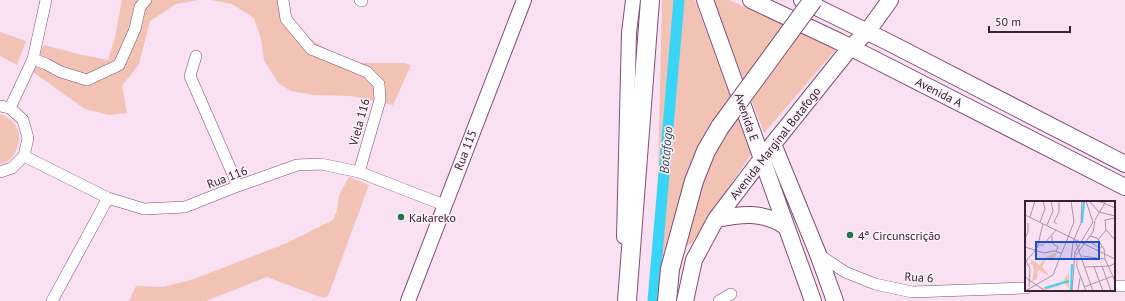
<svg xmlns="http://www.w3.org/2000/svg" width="1125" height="301" font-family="'PT Sans',sans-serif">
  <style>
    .green { fill: #f2c2b5 }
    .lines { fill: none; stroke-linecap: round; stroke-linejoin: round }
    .canal { stroke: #3ad5f6; stroke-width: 11 }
    .minor-casing { stroke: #834e77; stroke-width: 12 }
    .tertiary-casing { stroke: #834e77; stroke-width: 16 }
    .secondary-casing { stroke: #834e77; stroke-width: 18 }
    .primary-casing { stroke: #834e77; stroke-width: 20 }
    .minor { stroke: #fff; stroke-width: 11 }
    .tertiary { stroke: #fff; stroke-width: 14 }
    .secondary { stroke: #fff; stroke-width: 16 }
    .primary { stroke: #fff; stroke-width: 18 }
    .primary-bridge-casing { stroke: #834e77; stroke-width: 20; stroke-linecap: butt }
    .primary-bridge { stroke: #fff; stroke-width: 18 }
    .poi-dot { fill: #1f7548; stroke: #fef1fa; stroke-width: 1.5 }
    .labels { text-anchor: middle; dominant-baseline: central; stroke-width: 3; stroke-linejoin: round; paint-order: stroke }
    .street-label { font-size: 12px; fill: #392234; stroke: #fef1fa }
    .poi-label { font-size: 12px; fill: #392234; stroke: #fef1fa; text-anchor: start }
    .water-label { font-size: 13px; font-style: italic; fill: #315058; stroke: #fef1fa }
    .inset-river { fill: none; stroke: #3ad5f6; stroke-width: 2 }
    .inset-road { fill: none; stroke: #ac94a6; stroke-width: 1 }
    .view { fill: #1d4ed8; fill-opacity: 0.15; stroke: #1d4ed8; stroke-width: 2 }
    .inset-edge { fill: none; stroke: #392234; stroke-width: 2 }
  </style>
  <rect width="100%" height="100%" fill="#f9e0f2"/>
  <path class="green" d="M122,0H198L176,4L150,21L139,64L122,86L127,113L109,115L85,109L33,72L44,45L78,54L108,60L115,38Z
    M211,0H285L293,27L335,55L356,63H404L411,65L393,105L351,96L314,95L291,91L278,83L264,60L261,39L254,18L232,4Z
    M662,0H695L751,154L692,243L656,263Z
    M713,0H729L838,47L764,133Z
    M0,32L26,41L17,65L0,56Z
    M0,114C7,117 14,120 17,128C23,141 15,162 0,164Z
    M349,177L369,185L328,296L323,298L267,277L206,301H129L136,286L163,287L194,279L287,243L333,220L337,210L339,195Z"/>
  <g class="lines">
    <path class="canal" d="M653,301L679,0"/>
    <defs>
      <path id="minor" d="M283,0L286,19L311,49L367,72L379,84L380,100L359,172
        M360,0L362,1
        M196,56L190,76L238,186
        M33,59L46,64L61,72L87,80L119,65L135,29L140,7L146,0
        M0,106L10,108L23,120L28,138L24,156L12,168L0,172
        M10,108L33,59L46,0
        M24,156L108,198L144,209L185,207L238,186L297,165L321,164L359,172L444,205
        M818,254L845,272L875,284L912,292L1026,288
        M1114,286H1125
        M52,301L108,198
        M719,301L731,294"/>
      <path id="tertiary" d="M624,237L629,33L633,0
        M408,301L524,0"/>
      <path id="secondary" d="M705,0L813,301
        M751,0L838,41L1125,187
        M802,0L886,41L1125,164
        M773,144L818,254L835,301
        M716,219C741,214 762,211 785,226
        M685,301L694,260L716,219L773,144L850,48L867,32L890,0"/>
      <path id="primary" d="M627,301L650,0
        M667,301L670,269L694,181L706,151L720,127"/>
    </defs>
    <use href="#minor" class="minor-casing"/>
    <use href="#tertiary" class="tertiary-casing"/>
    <use href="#secondary" class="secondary-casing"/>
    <use href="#primary" class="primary-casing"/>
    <use href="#minor" class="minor"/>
    <use href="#tertiary" class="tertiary"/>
    <use href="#secondary" class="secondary"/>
    <use href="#primary" class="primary"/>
    <defs>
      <path id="primary-bridge" d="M720,127L813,0"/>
    </defs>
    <use href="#primary-bridge" class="primary-bridge-casing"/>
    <use href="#primary-bridge" class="primary-bridge"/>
  </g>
  <g class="poi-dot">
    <circle cx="401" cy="217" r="4"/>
    <circle cx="850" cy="235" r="4"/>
  </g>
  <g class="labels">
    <g class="street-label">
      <text transform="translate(939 92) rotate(27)">Avenida A</text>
      <text transform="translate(747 117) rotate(71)">Avenida E</text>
      <text transform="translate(359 122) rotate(-75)">Viela 116</text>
      <text transform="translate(775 143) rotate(-52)">Avenida Marginal Botafogo</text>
      <text transform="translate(465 150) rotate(-69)">Rua 115</text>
      <text transform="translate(227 177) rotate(-21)">Rua 116</text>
      <text transform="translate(919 277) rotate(3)">Rua 6</text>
    </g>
    <g class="poi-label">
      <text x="409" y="217">Kakareko</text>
      <text x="858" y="235">4ª Circunscrição</text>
    </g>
    <g class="water-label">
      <text transform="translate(666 150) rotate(-85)">Botafogo</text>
    </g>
  </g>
  <g transform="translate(1025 201)">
    <rect width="90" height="90" fill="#f9e0f2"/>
    <path d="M32,51L30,57L21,58L17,66L26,76L13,69L12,78L7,80L9,68L7,63L3,64L7,61L5,58L15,64L19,57ZM44,71V88L39,81L34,85L20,89L17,87L38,80Z" fill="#f2c2b5"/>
    <path class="inset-river" d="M57,22L59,0M20,87L44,80M46,90L47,63"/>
    <path class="inset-road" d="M64,0L74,11L90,15M74,0L90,7M0,14L90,58M5,16L10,0M90,17L80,19L81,29L90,39M70,19L81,0M15,21L20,8L18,0M32,23L29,21L34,11V0M22,24L28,10L26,0M27,35V42L33,46L31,50M65,35L72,37L79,48L80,58L90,80M0,37L3,31V22M50,39L68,90M73,39L81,29M65,41L75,47L77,46M13,44H18L31,29M0,46L19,52L29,50L36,52M12,47L18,23M51,54L68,31L70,20M57,55L80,58M52,57V66L61,90M46,59L48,41L56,22L57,0M1,60L5,68L4,86M1,60L10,50M77,65L86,90M60,66L85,65L90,62M69,66L78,90M0,76L20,90M59,86L88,75M0,90L28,74L49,21L46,0M47,90L50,51L68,21L61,0M53,90L55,77"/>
    <path class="view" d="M11,41H74V58H11Z"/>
    <rect width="90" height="90" class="inset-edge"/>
  </g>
  <path d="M989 26v6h81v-6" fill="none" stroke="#392234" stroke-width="2"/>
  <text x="995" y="26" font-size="12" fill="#392234" stroke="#fef1fa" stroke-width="3" paint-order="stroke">50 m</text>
</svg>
